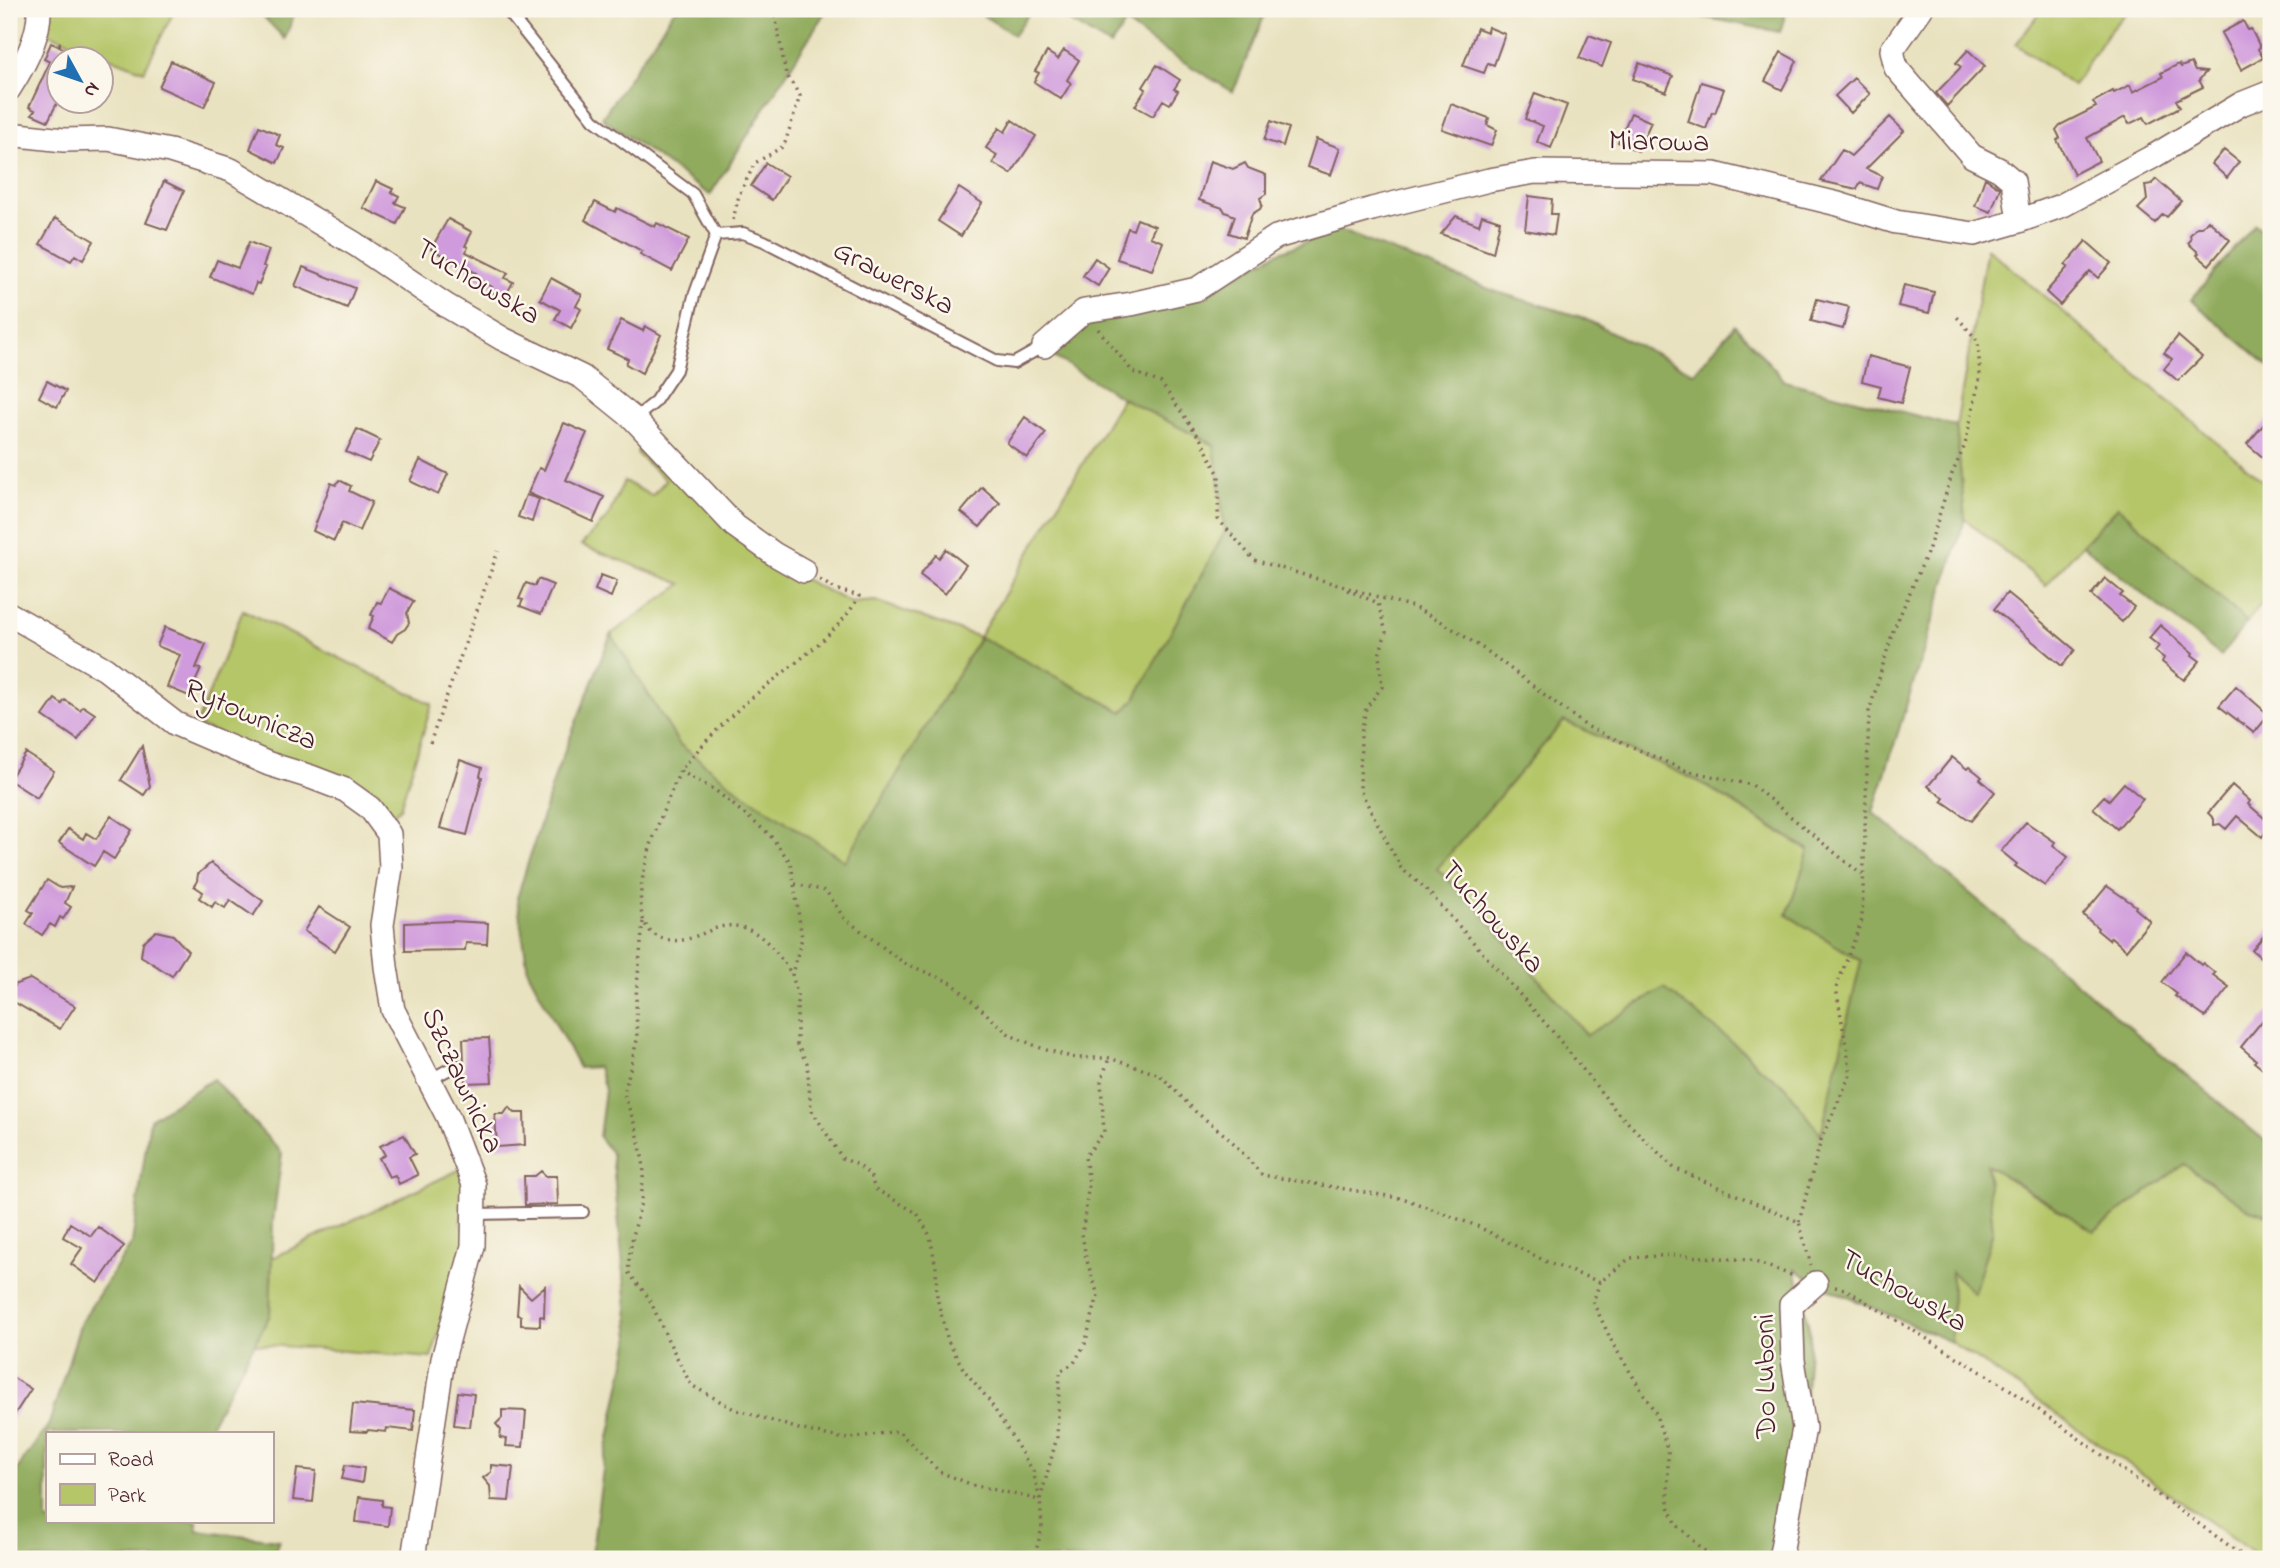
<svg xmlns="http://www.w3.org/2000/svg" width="2280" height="1568" font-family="'Indie Flower',sans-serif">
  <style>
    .green { fill: #b5c669; stroke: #80724a; stroke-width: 2 }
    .forest { fill: #90ab5d; stroke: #6d6544; stroke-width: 2; fill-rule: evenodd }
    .building { fill: #d09bdc }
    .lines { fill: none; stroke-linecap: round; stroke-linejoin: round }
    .service-casing { stroke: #82635f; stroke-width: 14 }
    .minor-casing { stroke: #82635f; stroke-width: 26 }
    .path { stroke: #82635f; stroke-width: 3.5; stroke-dasharray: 2 5; stroke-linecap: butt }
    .service { stroke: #fff; stroke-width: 10 }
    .minor { stroke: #fff; stroke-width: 23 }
    .labels { text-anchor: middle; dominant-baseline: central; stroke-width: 5; stroke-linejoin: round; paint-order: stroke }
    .street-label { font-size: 30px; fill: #4a1f2b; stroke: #fbf7ec }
  </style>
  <rect width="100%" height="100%" fill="#fbf7ec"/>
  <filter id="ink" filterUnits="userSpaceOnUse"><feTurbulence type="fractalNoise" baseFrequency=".0143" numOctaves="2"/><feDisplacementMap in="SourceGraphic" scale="14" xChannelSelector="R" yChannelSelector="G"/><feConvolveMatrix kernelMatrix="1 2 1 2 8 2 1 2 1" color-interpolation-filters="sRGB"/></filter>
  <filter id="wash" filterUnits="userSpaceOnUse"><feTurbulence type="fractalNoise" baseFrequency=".00686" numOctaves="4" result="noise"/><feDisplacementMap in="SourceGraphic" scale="28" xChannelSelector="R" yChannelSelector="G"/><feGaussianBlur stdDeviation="1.57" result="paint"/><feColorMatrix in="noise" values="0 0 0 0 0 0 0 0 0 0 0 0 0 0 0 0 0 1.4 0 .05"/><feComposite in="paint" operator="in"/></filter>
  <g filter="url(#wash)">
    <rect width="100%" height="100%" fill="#e9e2c0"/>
    <path class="green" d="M48,9H175L144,71L45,32Z
      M2043,9H2129L2106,35L2073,86L2016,44Z
      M1987,248L2271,488V591L2247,622L2118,507L2082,545L2046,585L1965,519L1956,426Z
      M1122,398L1214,445L1226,531L1135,699L1122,712L979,638L845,862L738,790L679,744L611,634L682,584L581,545L608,517L624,481L652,496L666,480L637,454L643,435L764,559L851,603L875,601L979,637Z
      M243,610L432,704L400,808L388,818L368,792L324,770L288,761L196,725Z
      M1564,721L1698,781L1809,851L1787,915L1862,961L1821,1135L1786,1087L1756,1065L1747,1054L1587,1035L1472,902L1436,869Z
      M2184,1164L2250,1210L2271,1216V1559H2262L2028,1394L1951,1342L1952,1271L1973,1292L1993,1231L1986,1165L2094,1231Z
      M461,1169L467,1200L460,1222L469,1236L431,1358L254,1344L270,1315L272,1258Z"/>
    <path class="forest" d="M256,9H296L285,39Z
      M675,9H827L710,195L602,118Z
      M973,9H1032L1014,35Z
      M1049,9H1267L1233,92L1153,43L1126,23L1110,46Z
      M1683,9H1787L1780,32L1682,13Z
      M2255,224L2271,238V368L2191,300Z
      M1339,230L1497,292L1581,317L1694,373L1735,325L1785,381L1956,426L1965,519L1873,812L2271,1146V1216L2250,1210L2184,1164L2094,1231L1987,1165L1993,1231L1974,1293L1952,1272L1951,1342L1816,1283L1795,1269L1810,1332L1794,1559H591L604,1462L630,1338L612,1154L599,1137L605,1090L598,1067L579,1068L528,971L517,898L556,773L611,634L679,744L738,790L845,861L980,637L1123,712L1135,699L1225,531L1214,445L1122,398L1051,355L1082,326L1137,308L1193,299L1277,253ZM1564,721L1698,781L1809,850L1787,915L1861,961L1821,1134L1786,1087L1756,1065L1747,1054L1664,988L1587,1035L1472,902L1437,869Z
      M2118,507L2247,622L2221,656L2082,545Z
      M213,1079L282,1153L273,1221L270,1315L206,1433H47V1521H197V1530L279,1540L272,1559H9V1481L49,1424L81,1322L132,1243L150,1119Z"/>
    <g id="blocks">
      <path class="building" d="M2243,21L2248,30L2251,29L2260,47L2258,49L2263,58L2241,70L2221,33Z
        M1488,27L1505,34L1494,65L1488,63L1484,73L1463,66L1477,28L1487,32Z
        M1589,35L1611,43L1602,67L1579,58Z
        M60,42V47L68,50L64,60H60V97L48,121L32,114L35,110L29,107L50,62L44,59L51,43L58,46Z
        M1064,50L1079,60L1067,80L1071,83L1061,99L1034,82L1039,73L1035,71L1047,52L1058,59Z
        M1968,50L1985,66L1947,106L1936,93L1961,67L1956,63Z
        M1781,52L1797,61L1782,90L1765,81Z
        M171,61L216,82L204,107L159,87Z
        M1639,63L1673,76L1666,92L1633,79Z
        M2191,63L2195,71L2206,72L2199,80L2203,87L2176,100L2180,107L2148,124L2144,117L2129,124L2125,117L2087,138L2099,161L2074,174L2057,140L2060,138L2056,130L2060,125L2096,107L2093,102L2113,91L2114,93L2130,85L2133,92L2163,77L2161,73L2179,64L2181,67Z
        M1157,65L1180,80L1174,89L1178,91L1170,104L1163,100L1153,116L1135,106L1146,89L1143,87Z
        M1854,78L1870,94L1851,113L1835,96Z
        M1701,82L1724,89L1715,113L1712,112L1706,129L1688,122Z
        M1535,93L1567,105L1551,148L1537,142L1543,126L1525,119Z
        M1451,104L1489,118L1487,125L1497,130L1491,146L1442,129Z
        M1631,113L1651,122L1638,151L1618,142Z
        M1890,117L1904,131L1866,169L1882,176L1877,189L1860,183L1857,189L1821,181L1842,150L1851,156Z
        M1012,120L1036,136L1011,174L993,163L997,155L986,148L999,128L1005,132Z
        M1271,121L1289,128L1283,146L1264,140Z
        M259,126L280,135L276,145L284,148L277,163L250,149Z
        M1316,139L1340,148L1331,175L1307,167Z
        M2224,150L2239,162L2227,178L2212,164Z
        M1210,161L1233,169L1245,163L1248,168L1266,175V194L1260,198L1262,205L1260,209L1252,214L1244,238L1229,233L1235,216L1225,212L1223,208L1199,200Z
        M766,163L787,176L772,200L751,186Z
        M1985,178L2000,188L1991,212L1975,206Z
        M2156,179L2181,201L2167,217L2163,214L2155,223L2138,209L2147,200L2145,185L2152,184Z
        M164,181L184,191L167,230L146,223Z
        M376,181L393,189L391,192L399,196L395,203L405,207L397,224L363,208Z
        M959,188L982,203L961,236L938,221Z
        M1529,196L1552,199L1551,214H1557L1554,235L1525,230Z
        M595,202L615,212L617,208L655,227L657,223L689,239L672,271L640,254L642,251L585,220Z
        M1482,215L1500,221L1493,253L1441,234L1456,216L1479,225Z
        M55,218L94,241L83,260L75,255L71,261L40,244Z
        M448,219L472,232L465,246L468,247L466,252L508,273L505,278L513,282L504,299L490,291L492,287L474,277L476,273L431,249Z
        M1137,219L1155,226L1150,237L1163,242L1152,270L1117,259L1128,228L1133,230Z
        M2208,220L2230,240L2209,265L2197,255L2199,253L2188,243L2191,240L2190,235L2197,227H2202Z
        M2086,241L2111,263L2098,278L2090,271L2060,305L2046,292L2068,267L2065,265Z
        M249,242L269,250L263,266L266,267L259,284L256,283L252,294L210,277L217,260L238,268Z
        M1095,258L1109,268L1098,286L1083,276Z
        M303,267L355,288L347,308L295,286Z
        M551,278L582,295L576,306L581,309L571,328L555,319L560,310L540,299Z
        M1904,285L1934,292L1929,313L1898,306Z
        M1817,299L1849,307L1843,329L1811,321Z
        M621,320L643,331L645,326L661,335L642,373L626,364L628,359L607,349Z
        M2178,336L2202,357L2178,381L2164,369L2172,359L2164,353Z
        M1868,356L1910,367L1901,403L1878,397L1881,386L1862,381Z
        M47,381L66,391L57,407L39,397Z
        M2271,416V464L2247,444Z
        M1025,417L1046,433L1027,458L1007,443Z
        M564,423L587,433L566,480L604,497L593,522L528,493L539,468L544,470Z
        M357,429L380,440L369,462L346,452Z
        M420,460L448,474L438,495L410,481Z
        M339,480L351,486L349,491L372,502L359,531L342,523L334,541L313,531L331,483L336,485Z
        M982,487L1000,503L980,527L961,512Z
        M526,495L539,499L532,522L518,517Z
        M946,549L966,565L945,594L920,575L936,555L939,558Z
        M601,575L617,581L611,597L595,590Z
        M2105,578L2123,593L2120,596L2134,607L2122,622L2091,595Z
        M538,579L553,585L541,614L520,606L523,600L519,599L526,583L535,586Z
        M389,588L414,601L407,613L409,623L405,629L397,634L392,642L368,629L374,616L371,615L377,602L381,603Z
        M2007,593L2075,650L2062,666L1994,609Z
        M2160,625L2193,653L2192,655L2200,661L2184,680L2162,662L2164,658L2155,651L2159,646L2149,638Z
        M165,627L206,644L196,668L201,669L189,696L167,687L180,655L157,646Z
        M2236,686L2269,715L2254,733L2219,706Z
        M55,699L62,704L65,700L80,710L83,706L95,714L78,740L43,716Z
        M142,746L150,786L144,795L121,780Z
        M26,753L54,771L37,798L9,780Z
        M1952,757L1967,769L1969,767L1976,772L1982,777L1980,779L1995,792L1971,821L1942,801L1944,798L1928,786Z
        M460,760L482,768L480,776L482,777L467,835L440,828Z
        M2124,783L2143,799L2117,829L2093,808L2104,796L2109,800Z
        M2232,785L2250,801L2248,804L2271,824L2262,837L2237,816L2226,829L2220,824L2214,825V819L2208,813Z
        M111,816L132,830L114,859L103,852L94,866L59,843L68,829L83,839L86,833L96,839Z
        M2026,822L2055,842L2053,845L2068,857L2045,886L2015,866L2017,864L2001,851Z
        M211,863L263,901L253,916L230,900L225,908L215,902L212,907L199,898L203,892L194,886L197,881L198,874Z
        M47,880L60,888L72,887L65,903L71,907L63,919L60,917L55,927L50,924L42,935L26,924L33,913L28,910Z
        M2107,886L2136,906L2135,908L2150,921L2126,950L2111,937L2109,940L2097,930L2098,928L2083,915Z
        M319,907L350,927L335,951L304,931Z
        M452,921L488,923L487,944L466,943L465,950L405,951V923Z
        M2271,927V966L2252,950Z
        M156,931L173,935L188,951L172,976L141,956L143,942Z
        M2186,952L2201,965L2203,963L2215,973L2213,975L2229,987L2205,1017L2175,996L2177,994L2162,982Z
        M30,979L75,1006L60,1029L9,999V995L16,984Z
        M2271,1010V1076L2254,1062L2256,1060L2241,1047Z
        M489,1038L492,1082L465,1083L463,1039Z
        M509,1107L515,1113H524L525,1145L497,1147L495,1114H504Z
        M404,1135L415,1154L409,1157L418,1175L399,1184L395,1175L389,1177L379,1158L385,1155L380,1146Z
        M541,1171L546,1176H557L558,1204L525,1205L524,1176H535Z
        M70,1223L91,1236L98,1227L124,1246L98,1283L71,1264L82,1248L63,1237Z
        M519,1286L531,1298L545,1286L544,1317L540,1316V1326L521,1325V1316L517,1315Z
        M9,1375L31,1389L9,1423Z
        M458,1392L474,1394L470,1427L454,1425Z
        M353,1404L415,1410L413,1431L387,1428L386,1432L368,1430L367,1432L350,1431Z
        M502,1410L526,1411L523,1447L506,1446L507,1439L500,1438L501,1430L496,1424L502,1418Z
        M345,1465L364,1468L362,1483L342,1479Z
        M491,1465L513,1467L509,1501L491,1500L490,1486L483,1478L491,1472Z
        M297,1469L316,1471L313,1502L293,1500Z
        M359,1497L382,1500V1506L390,1507L388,1526L356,1522Z"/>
    </g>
  </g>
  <g filter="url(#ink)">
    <use href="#blocks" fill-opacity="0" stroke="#82635f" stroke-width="2"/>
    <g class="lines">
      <defs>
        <path id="service" d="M506,9L594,120L693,194L716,235
          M716,235L743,233L764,241L997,361L1014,363L1044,346
          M634,419L654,403L676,370L694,296L716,235
          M429,1080L457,1065
          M473,1214L583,1212"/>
        <path id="minor" d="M1921,9L1892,50L1896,68L1972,156L2000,170L2013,181L2019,221
          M9,89C24,66 40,36 39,9
          M9,134L64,140L108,139L170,151L231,170L355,244L447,306L503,339L582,377L634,419L735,526L774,554L804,571
          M1044,346L1084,311L1131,304L1197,289L1276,237L1372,209L1489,180L1535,172L1714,174L1838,204L1896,222L1974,234L2019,221L2063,205L2154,156L2241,104L2271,92
          M9,614L105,669L176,724L269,764L311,777L345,790L370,808L389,834L391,868L382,925L386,967L393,1010L448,1117L474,1185L473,1246L443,1359L413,1559
          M1780,1559L1804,1428L1793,1360L1791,1305L1816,1283"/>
      </defs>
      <use href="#service" class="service-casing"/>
      <use href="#minor" class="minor-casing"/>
      <path class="path" d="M733,220L739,195L755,163L784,146L800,96L786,74L775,15L782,9
        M1098,329L1133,372L1161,383L1201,440L1219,475L1218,519L1254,560L1392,601L1413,607L1442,622L1487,651L1586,726L1684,770L1752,785L1862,875
        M820,580L835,589L859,596C840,635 776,676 743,705C720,726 699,748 680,771L715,790L769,834L791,863L802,938L792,974L797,994V1045L807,1063L811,1109L842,1158L858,1165L870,1175L875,1189L917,1213L930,1236L936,1268L937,1298L948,1341L964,1370L988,1399L1033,1471L1040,1500L1042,1528L1034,1559
        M1347,590L1378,603L1386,632L1379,655L1382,687L1366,708L1361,734L1360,790L1401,868L1426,889L1553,1032L1617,1112L1674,1168L1799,1222L1811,1265
        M430,743L498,551
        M680,771C667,803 605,931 669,940C698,944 713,920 741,927C765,933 778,955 792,974
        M795,884L826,891L844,918L904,963L952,983L1010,1035L1043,1049L1075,1058H1109L1160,1075L1196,1112L1230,1139L1262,1175L1405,1199L1477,1226L1549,1263L1600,1282L1630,1258L1672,1255L1750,1260L1794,1276
        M643,922L636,996L637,1040L624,1094L637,1131L644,1167L641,1202L631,1245L628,1272L649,1298L667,1338L691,1385L734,1409L799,1429L844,1439L898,1431L940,1472L973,1485L1040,1500L1057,1437L1060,1371L1074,1363L1085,1344L1098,1295L1086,1258L1082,1234L1089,1183L1085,1157L1104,1132L1101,1082L1109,1058
        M1799,1222L1821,1140L1851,1073L1836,988L1862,920L1869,712L1893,631L1928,551L1952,474L1965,445L1980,376L1978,341L1957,317
        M1600,1282L1593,1302L1614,1346L1655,1412L1668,1451V1504L1677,1525L1706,1552L1718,1559
        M1835,1287L1845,1289L2008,1388L2248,1559"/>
      <use href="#service" class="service"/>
      <use href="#minor" class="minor"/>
    </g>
  </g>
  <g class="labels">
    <g class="street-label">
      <text transform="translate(1659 143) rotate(1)">Miarowa</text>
      <text transform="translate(893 279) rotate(27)">Grawerska</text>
      <text transform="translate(477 283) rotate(31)">Tuchowska</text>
      <text transform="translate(250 716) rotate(23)">Rytownicza</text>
      <text transform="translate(1491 918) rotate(48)">Tuchowska</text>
      <text transform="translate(461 1081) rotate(65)">Szczawnicka</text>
      <text transform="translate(1903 1292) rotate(29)">Tuchowska</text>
      <text transform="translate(1767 1376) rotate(-91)">Do Luboni</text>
    </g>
  </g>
  <rect width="2280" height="1568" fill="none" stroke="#fbf7ec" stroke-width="35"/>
  <rect x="46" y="1432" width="228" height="91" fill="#fbf7ec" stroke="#b4a19f" stroke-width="2"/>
  <rect x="60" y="1454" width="35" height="10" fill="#ffffff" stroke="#b4a19f" stroke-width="2"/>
  <text x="108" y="1466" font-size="21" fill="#4a1f2b">Road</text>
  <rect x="60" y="1484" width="35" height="21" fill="#b5c669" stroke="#b4a19f" stroke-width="2"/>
  <text x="108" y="1502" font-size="21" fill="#4a1f2b">Park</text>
  <g transform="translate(80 80) rotate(130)"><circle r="33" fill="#fbf7ec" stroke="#b4a19f" stroke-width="2"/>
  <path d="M0-5L12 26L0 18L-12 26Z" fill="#1f6fb2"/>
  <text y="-10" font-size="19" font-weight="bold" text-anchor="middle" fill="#4a1f2b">N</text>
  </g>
</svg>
